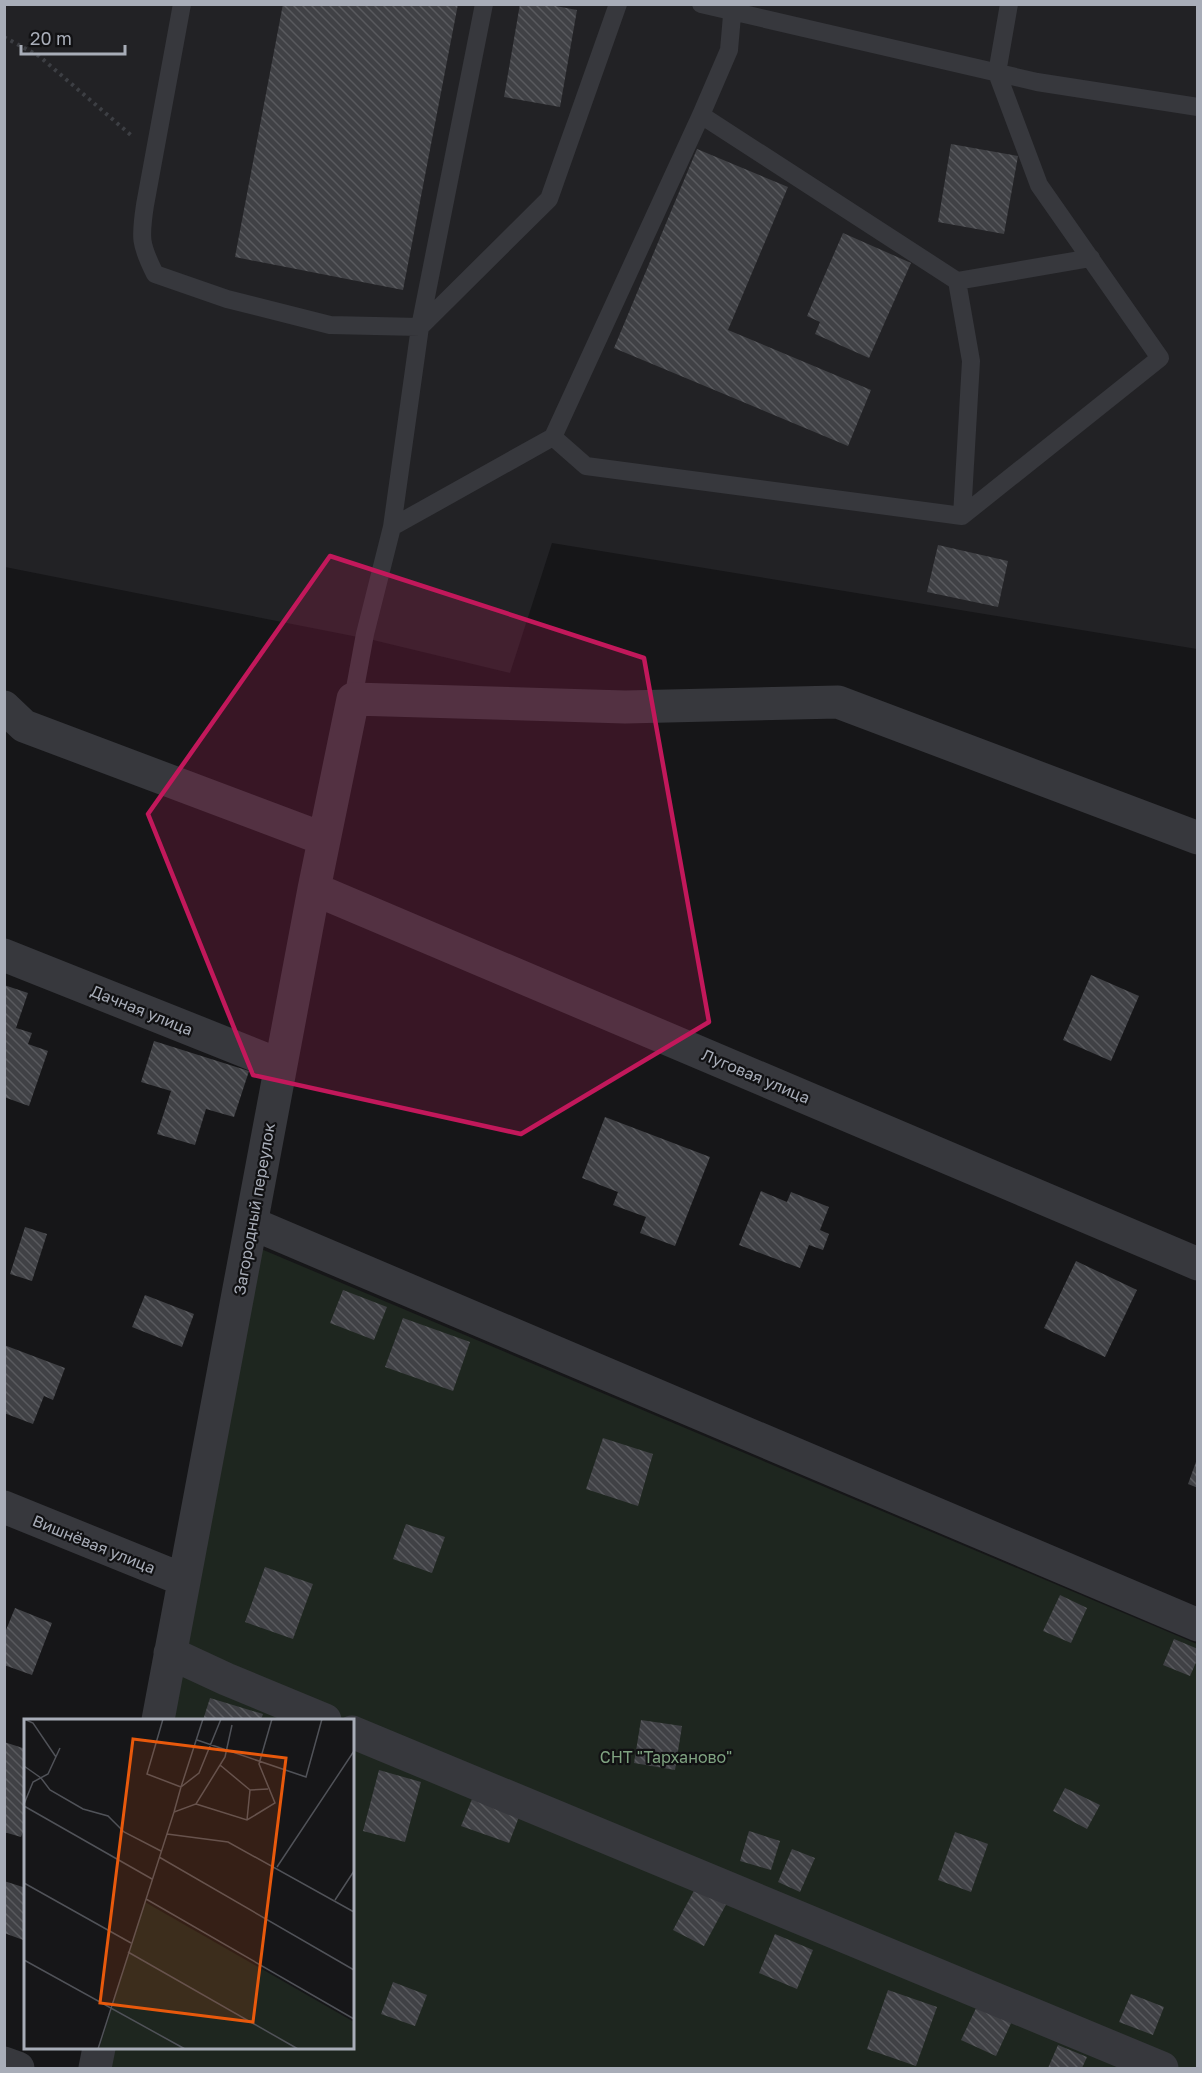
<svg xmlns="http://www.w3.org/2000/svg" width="1202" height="2073" font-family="'Golos Text',sans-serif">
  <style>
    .built { fill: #222225 }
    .green { fill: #1e261f }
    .building { fill: url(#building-back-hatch) }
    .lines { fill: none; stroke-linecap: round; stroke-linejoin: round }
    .path { stroke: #3d3f44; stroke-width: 4; stroke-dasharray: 3 4.5; stroke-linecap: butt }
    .service { stroke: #37383d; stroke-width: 18 }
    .minor { stroke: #37383d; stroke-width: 33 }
    .marked { fill: #c2185b; fill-opacity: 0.2; stroke: #c2185b; stroke-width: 4.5; stroke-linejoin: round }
    .labels { text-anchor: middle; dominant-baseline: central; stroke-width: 4.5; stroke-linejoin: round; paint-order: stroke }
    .street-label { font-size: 16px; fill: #a8adb8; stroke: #111113 }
    .park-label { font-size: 16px; fill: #7fa381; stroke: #111113 }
    .inset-road { fill: none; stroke: #505258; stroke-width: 1.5 }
    .view { fill: #e8590c; fill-opacity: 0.15; stroke: #e8590c; stroke-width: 3 }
    .inset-edge { fill: none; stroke: #a8adb8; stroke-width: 3 }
  </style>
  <defs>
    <pattern id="building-back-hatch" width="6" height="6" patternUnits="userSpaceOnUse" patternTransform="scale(1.5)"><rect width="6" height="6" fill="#404145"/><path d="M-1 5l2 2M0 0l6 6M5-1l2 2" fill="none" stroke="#595a5e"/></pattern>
  </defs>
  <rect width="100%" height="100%" fill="#161618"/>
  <path class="built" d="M4,5H1197V649L552,543L510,673L373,640L5,567Z"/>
  <path class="green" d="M254,1246L1197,1644V2068H102L105,2048H352V1720H166Z"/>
  <path class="building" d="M283,4H458L403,290L235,257Z
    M520,4H545L577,10L560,107L504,97Z
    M951,144L1018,156L1004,234L938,222Z
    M697,149L788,187L728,330L871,390L848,446L614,348Z
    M843,233L911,263L869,358L815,334L820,322L807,316Z
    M938,545L1008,561L998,607L927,592Z
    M1091,975L1139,996L1111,1061L1063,1040Z
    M4,985L28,993L16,1028L32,1033L28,1044L48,1051L29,1106L4,1097Z
    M154,1041L249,1071L234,1117L206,1109L195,1145L157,1134L171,1091L141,1082Z
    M605,1117L710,1157L675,1246L640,1233L646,1217L613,1205L618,1192L582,1178Z
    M761,1191L787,1202L791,1192L829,1207L820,1230L829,1234L823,1250L809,1245L800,1268L739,1245Z
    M25,1227L47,1234L32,1281L10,1274Z
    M1076,1261L1137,1290L1105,1357L1044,1328Z
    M343,1290L387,1307L374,1340L330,1323Z
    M145,1295L194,1314L182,1347L132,1327Z
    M403,1318L470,1342L453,1391L385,1367Z
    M4,1345L65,1368L53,1400L44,1396L33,1424L4,1413Z
    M603,1438L653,1454L638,1506L586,1489Z
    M1197,1459H1198V1488L1188,1484Z
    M406,1524L445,1537L432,1573L393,1559Z
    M265,1567L313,1584L293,1639L245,1622Z
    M1060,1595L1087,1608L1071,1643L1043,1631Z
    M15,1608L52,1623L32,1675L4,1665V1635Z
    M1174,1639L1198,1649V1658L1190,1676L1163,1665Z
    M210,1698L263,1714L261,1720H203Z
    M641,1720L682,1726L675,1770L634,1763Z
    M4,1742L26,1749V1825L21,1837L4,1832Z
    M379,1770L421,1782L405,1842L363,1831Z
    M1065,1788L1100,1805L1087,1829L1053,1811Z
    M472,1799L519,1817L509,1843L461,1826Z
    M749,1831L780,1841L771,1870L740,1861Z
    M955,1832L988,1844L971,1892L938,1880Z
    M792,1849L815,1858L800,1892L778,1882Z
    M4,1881L26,1888V1941L4,1933Z
    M698,1883L729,1899L704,1946L673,1930Z
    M775,1934L813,1950L797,1989L759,1973Z
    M393,1982L427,1995L415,2026L381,2014Z
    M888,1990L937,2007L916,2066L867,2049Z
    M1131,1994L1164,2007L1153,2035L1119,2022Z
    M978,2004L1013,2019L996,2056L961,2040Z
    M1058,2045L1087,2057L1082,2068H1048Z"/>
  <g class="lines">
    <path class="path" d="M4,37L39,56L132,136"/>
    <path class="service" d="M182,4L145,205C140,238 140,244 155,274L227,299L330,325L420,327L392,527
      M701,4L1037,82L1198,107
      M701,115L957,281L971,361L962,516
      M957,281L1091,258
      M420,327L549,199L618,4
      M420,327L484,4
      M553,437L586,466L962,516L1160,358L1039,185L997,73L1009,4
      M353,699L365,634L392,527L553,437L701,115L729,50L733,4"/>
    <path class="minor" d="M4,707L24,726L324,839
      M314,889L1198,1264
      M4,955L280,1065
      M253,1224L1198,1625
      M4,1507L184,1580
      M170,1653L226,1679L325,1720
      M158,1720L314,889L353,699L625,707L838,702L1198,838
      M352,1732L1162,2068
      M4,2063L18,2068
      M95,2068L99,2048"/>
  </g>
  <path class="marked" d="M330,556L644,658L709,1022L521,1134L253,1075L148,814Z"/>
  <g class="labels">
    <g class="street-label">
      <text transform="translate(142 1010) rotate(22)">Дачная улица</text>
      <text transform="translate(756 1076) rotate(23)">Луговая улица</text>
      <text transform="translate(254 1209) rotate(-80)">Загородный переулок</text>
      <text transform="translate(94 1544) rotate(22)">Вишнёвая улица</text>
    </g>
    <g class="park-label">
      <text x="666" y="1757">СНТ "Тарханово"</text>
    </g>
  </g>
  <g transform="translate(24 1719)">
    <rect width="330" height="330" fill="#161618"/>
    <path d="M121,183L330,303V330H75Z" fill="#1e261f"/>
    <path class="inset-road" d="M0,0L9,4L32,38M139,0L123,55L157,68L150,93M173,21L282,58L298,0M196,46L226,71L223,101M0,47L17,59L26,71L59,90L84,97L100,113L137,132M157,68L175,54L197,0M157,68L179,0M226,71L244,70M0,85L9,63L24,55L36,29M172,85L223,101L251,84L235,45L248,0M0,87L128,160M143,115L204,123L330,193M135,138L330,251M253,148L330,32M0,164L107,224M122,180L330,300M311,181L330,152M104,233L274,330M0,241L161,330M74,330L150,93L172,85L201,38L208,6"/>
    <path class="view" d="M109,20L262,39L229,303L76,284Z"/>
    <rect width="330" height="330" class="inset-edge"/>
  </g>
  <rect width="1202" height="2073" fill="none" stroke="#a8adb8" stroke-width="12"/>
  <path d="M21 45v9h104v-9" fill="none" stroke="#a8adb8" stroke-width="3"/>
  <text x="30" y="45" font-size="18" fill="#a8adb8" stroke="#111113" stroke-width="4.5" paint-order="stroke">20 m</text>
</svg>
